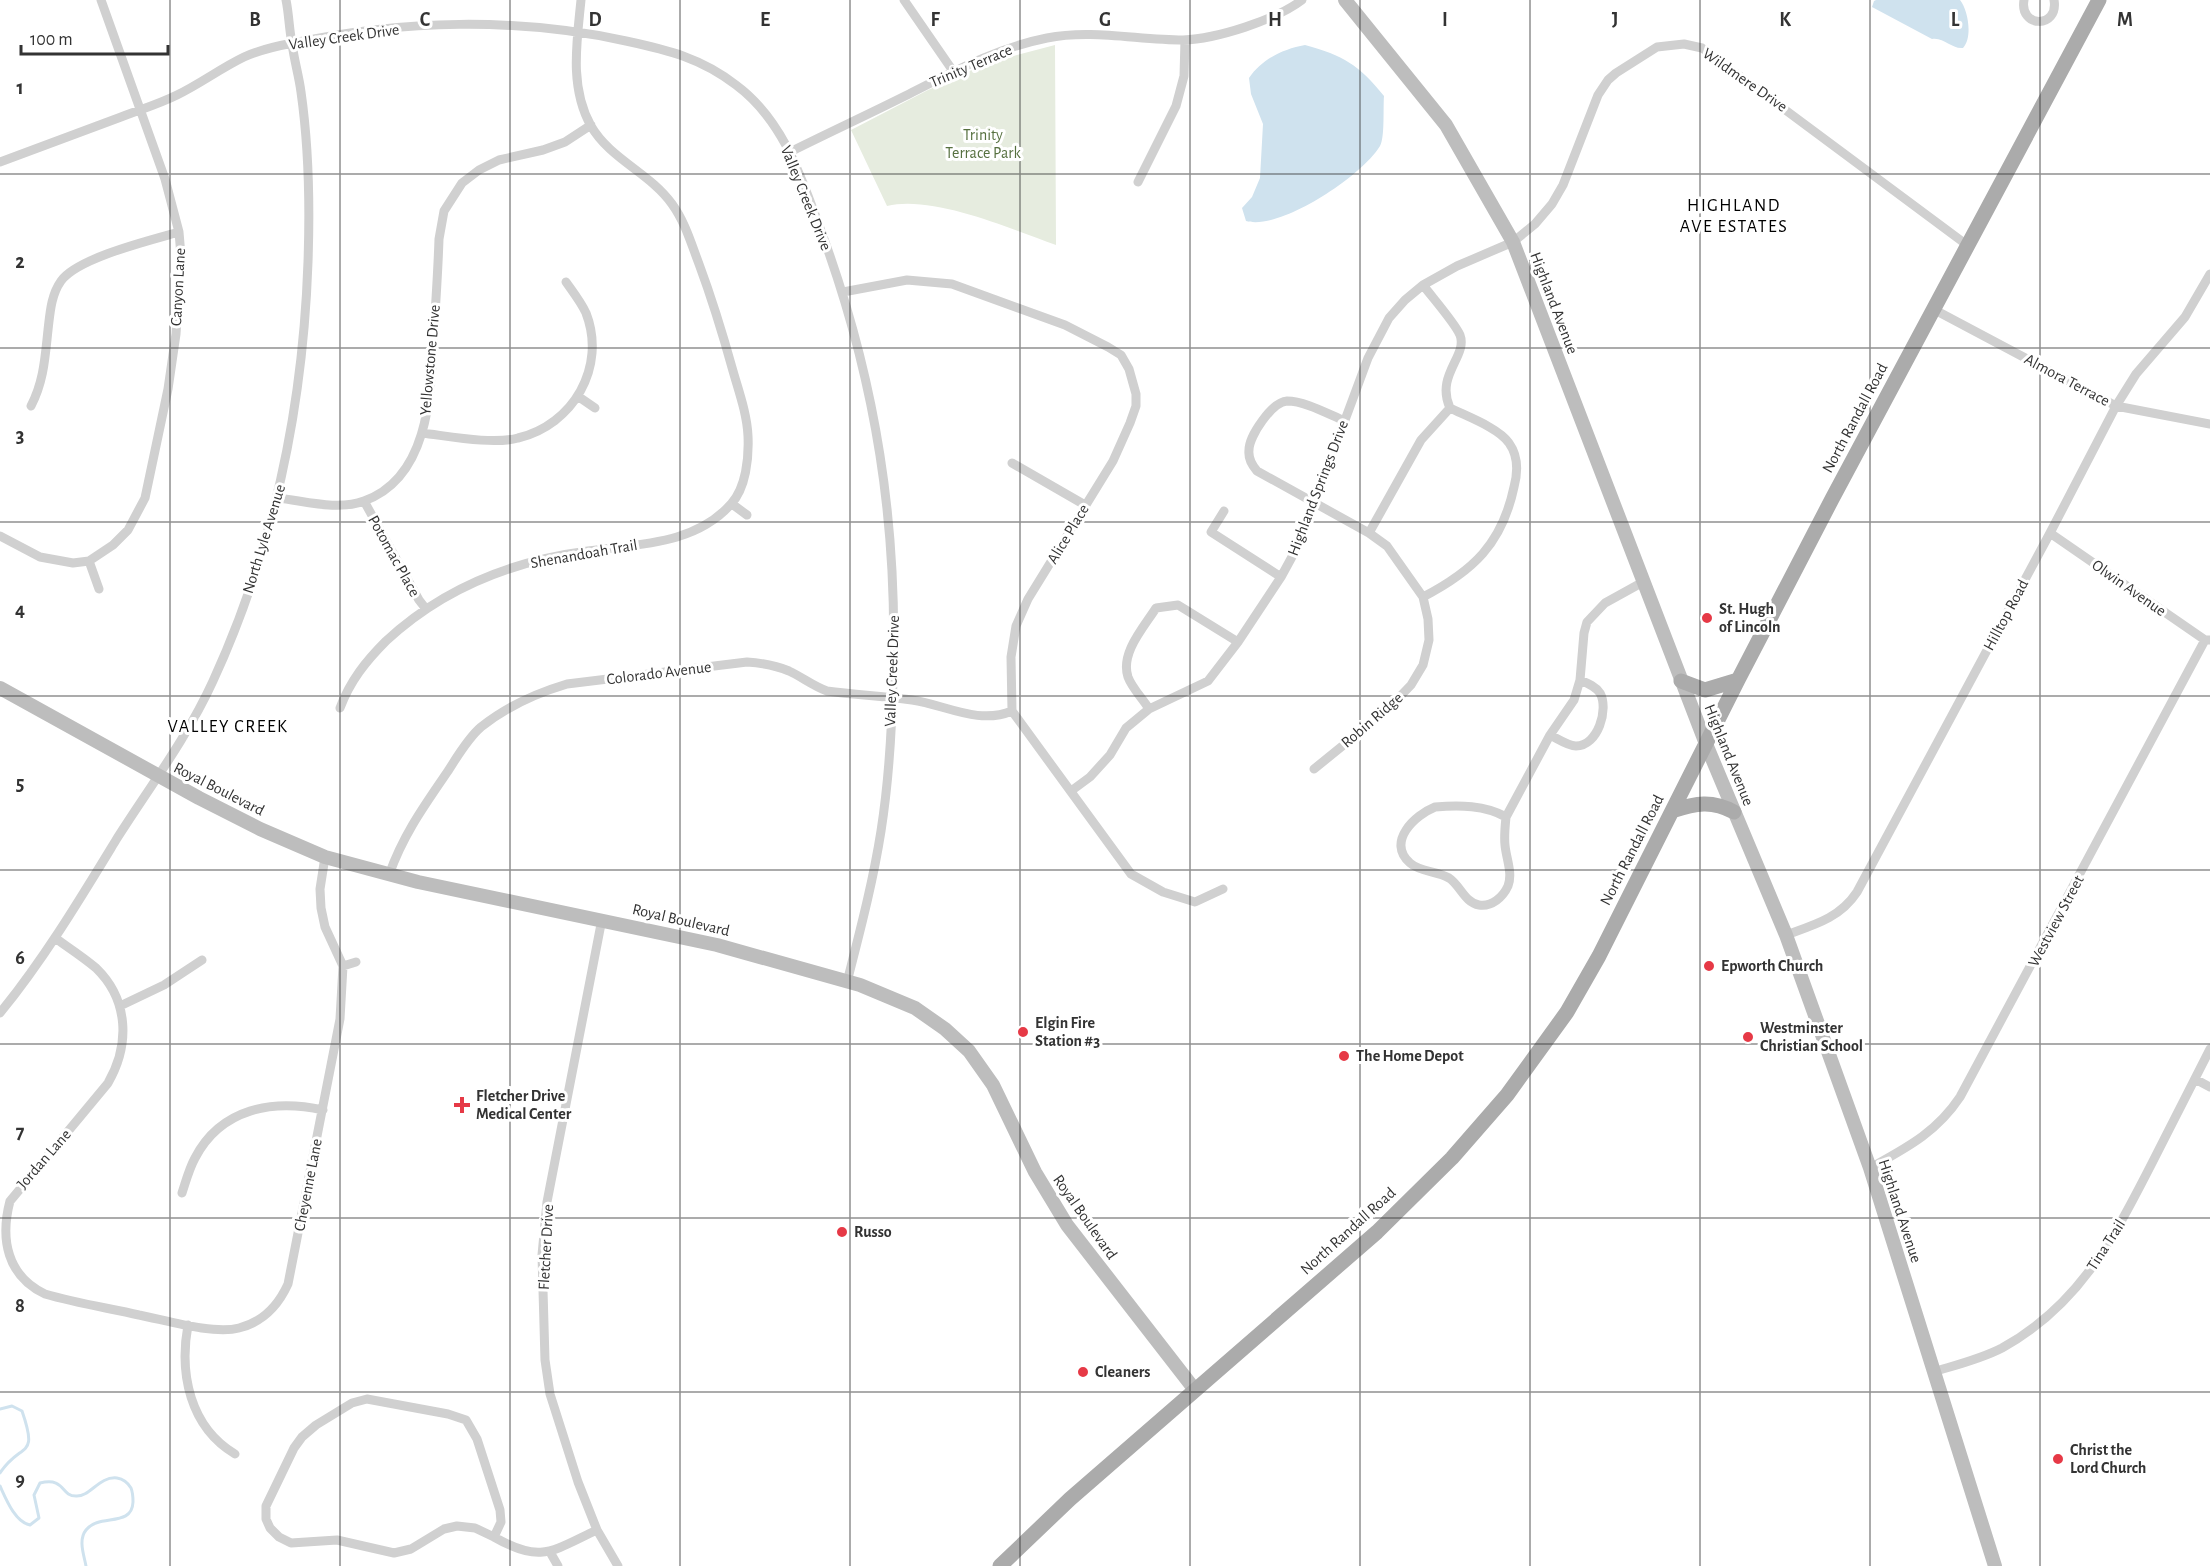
<svg xmlns="http://www.w3.org/2000/svg" width="2210" height="1566" font-family="'Alegreya Sans',sans-serif">
  <style>
    .green { fill: #e6ecdf }
    .water { fill: #cfe2ee }
    .lines { fill: none; stroke-linecap: round; stroke-linejoin: round }
    .stream { stroke: #cfe2ee; stroke-width: 3 }
    .street { stroke: #d0d0d0; stroke-width: 9 }
    .secondary { stroke: #bdbdbd; stroke-width: 14 }
    .primary { stroke: #ababab; stroke-width: 15 }
    .grid { fill: none; stroke: #333; stroke-width: 1.5; stroke-opacity: 0.55 }
    .poi-dot { fill: #e63946; stroke: #fff; stroke-width: 2 }
    .labels { text-anchor: middle; dominant-baseline: central; stroke-width: 6; stroke-linejoin: round; paint-order: stroke }
    .street-label { font-size: 16px; fill: #333; stroke: #fff }
    .park-label { font-size: 16px; fill: #56703f; stroke: #fff }
    .poi-label { font-size: 16px; font-weight: bold; fill: #333; stroke: #fff; text-anchor: start }
    .neighbourhood-label { font-size: 18px; letter-spacing: 1.5px; fill: #000; stroke: #fff }
    .grid-label { font-size: 20px; text-anchor: middle; font-weight: bold; fill: #333; stroke: #fff; stroke-width: 6; stroke-linejoin: round; paint-order: stroke }
  </style>
  <rect width="100%" height="100%" fill="#fff"/>
  <path class="green" d="M1055,45L1056,245C1010,229 934,195 887,206L851,130L928,90L987,63Z"/>
  <path class="water" d="M1876,0H1960C1968,10 1973,37 1963,48C1951,49 1944,37 1932,39L1872,7L1874,1Z
    M1305,45C1344,56 1358,64 1384,96C1383,107 1385,138 1380,146C1362,176 1280,231 1246,221L1242,208L1252,197L1260,178L1263,124L1251,94L1249,78C1262,59 1283,49 1305,45Z"/>
  <g class="lines">
    <path class="stream" d="M0,1409L12,1406L22,1411C39,1460 21,1441 0,1473
      M0,1486C6,1499 15,1522 30,1525L39,1518L34,1495L40,1483C66,1477 60,1496 76,1496C90,1497 99,1476 117,1478C123,1479 128,1483 131,1488C133,1493 133,1497 133,1502C132,1528 99,1513 86,1530C78,1540 84,1555 86,1566"/>
    <path class="street" d="M904,0L953,71
      M2024,0C2019,28 2059,29 2054,0
      M790,152C828,133 867,115 905,96C951,73 996,48 1047,38C1091,29 1138,40 1183,40C1216,39 1276,20 1302,0
      M0,162C40,147 80,132 121,117C139,110 159,104 177,95C200,84 221,68 244,57C259,50 277,46 293,43C402,20 517,17 626,41C668,50 701,58 736,85C786,122 803,183 824,239C876,383 898,524 893,677C892,728 889,780 881,831C873,882 860,931 847,982
      M1138,182L1176,106L1184,76L1185,40
      M843,292L907,280L952,284L1065,325L1108,347L1121,355L1129,369L1136,394V406L1130,423L1113,461L1028,599L1016,626L1011,657L1012,711L1131,874L1163,892L1195,902L1223,889
      M1933,309L2116,406L2210,424
      M579,397L595,408
      M31,406C44,381 45,357 48,330C50,313 51,295 61,281C77,258 151,240 179,232
      M422,433C448,436 493,445 518,438C573,425 607,367 586,313C581,302 573,292 566,282
      M1012,463L1085,505
      M278,498C305,501 338,511 364,501C431,477 431,389 434,330C436,300 438,270 439,239L444,211L462,183L479,170L499,160L543,150L565,142L591,125
      M364,501L419,600L426,609
      M732,504L747,515
      M1224,511L1211,532L1281,577
      M1369,533L1421,440L1450,408
      M2050,533L2205,640H2209
      M0,536L40,557L73,563L89,561L113,545L128,530L145,498L168,389L176,334L181,256L179,232L165,179L101,0
      M89,561L99,589
      M1423,597C1473,571 1502,544 1514,487C1518,472 1519,457 1509,443C1499,428 1466,416 1450,408C1435,375 1468,356 1460,335C1455,323 1432,297 1423,285
      M340,708C350,681 366,661 386,641C443,588 511,561 588,551C637,544 695,545 731,504C746,488 749,458 748,436C747,414 739,392 733,371C723,335 712,299 699,264C691,243 685,222 672,204C650,173 610,159 591,126C569,87 577,41 581,0
      M1149,709C1143,699 1132,688 1128,677C1120,653 1144,627 1156,608L1178,605L1238,642
      M1550,735C1558,739 1568,746 1576,746C1598,746 1609,709 1600,693C1595,686 1587,683 1580,680
      M1314,769L1388,709L1411,685L1423,665L1429,640L1428,619L1423,597L1387,546L1369,533L1257,471C1252,465 1248,459 1249,450C1249,436 1272,402 1287,401C1305,401 1328,414 1345,421
      M1071,791L1090,777L1110,755L1126,728L1149,709L1208,681L1238,642L1281,577L1299,544L1368,358L1389,318L1405,300L1423,285L1457,266L1513,242L1535,224L1552,204L1563,185L1598,95L1608,80L1616,73L1657,47L1684,44L1702,48L1967,245
      M1435,807C1459,805 1485,805 1506,817C1505,827 1504,836 1505,845C1506,858 1513,873 1508,886C1503,897 1492,907 1479,905C1465,903 1460,885 1449,878C1437,871 1420,872 1410,863C1386,842 1415,815 1435,807Z
      M1506,817L1550,735L1574,700L1580,680L1584,633L1587,622L1605,603L1643,582
      M389,875C403,835 424,806 448,771C457,757 468,738 481,727C506,707 537,693 567,684L747,662C762,663 775,665 789,671C802,677 813,686 827,691C855,695 884,696 912,700C946,705 978,725 1012,711
      M602,919L547,1202L542,1255L545,1360L550,1394L578,1482L597,1530L618,1566
      M1786,935C1814,925 1840,918 1857,892L2050,533L2116,406L2136,374L2185,317L2210,274
      M55,938C69,948 83,957 96,968C129,1000 130,1045 108,1083L10,1201C0,1239 7,1276 45,1294C76,1303 108,1308 139,1315C165,1320 214,1335 239,1328C263,1322 278,1306 288,1284L340,1019L343,966L325,927L321,908L320,889L325,857
      M343,966L356,962
      M120,1006L164,985L202,960
      M0,1013C44,959 80,899 116,840C149,788 187,738 213,681C274,548 303,407 308,262C310,205 309,148 301,92C299,76 294,60 292,43C289,29 289,14 286,0
      M2195,1079L2210,1087
      M1870,1168C1906,1148 1936,1133 1960,1097L2205,640
      M182,1193C186,1181 189,1169 195,1158C221,1108 273,1099 323,1110
      M188,1325C179,1374 190,1427 235,1454
      M1933,1372C1956,1365 1981,1359 2002,1348C2078,1306 2112,1241 2150,1167C2170,1128 2190,1089 2210,1049
      M494,1537L475,1528L457,1526L444,1529L411,1549L394,1553L337,1540L291,1543L279,1537L270,1528L266,1519V1506L294,1448L302,1437L316,1425L352,1403L367,1399L448,1414L466,1420L477,1439L500,1510L501,1522L494,1537C541,1564 552,1551 597,1530
      M550,1552L558,1566"/>
    <path class="secondary" d="M1345,0L1446,125L1513,242L1706,744L1786,935L1870,1168L1995,1566
      M0,688L199,798L260,829L325,857L418,882L717,945L860,985L915,1008L945,1029L969,1051L993,1085L1035,1172L1067,1225L1195,1390"/>
    <path class="primary" d="M1681,681L1705,690L1738,680
      M1672,811C1696,803 1712,800 1734,812
      M1000,1566L1070,1499L1377,1232L1452,1158L1507,1095L1567,1012L1599,956L1738,680L1832,499L2099,0"/>
  </g>
  <path class="grid" d="M170,0V1566M340,0V1566M510,0V1566M680,0V1566M850,0V1566M1020,0V1566M1190,0V1566M1360,0V1566M1530,0V1566M1700,0V1566M1870,0V1566M2040,0V1566M0,174H2210M0,348H2210M0,522H2210M0,696H2210M0,870H2210M0,1044H2210M0,1218H2210M0,1392H2210"/>
  <g class="poi-dot">
    <circle cx="1707" cy="618" r="6"/>
    <circle cx="1709" cy="966" r="6"/>
    <circle cx="1023" cy="1032" r="6"/>
    <circle cx="1748" cy="1037" r="6"/>
    <circle cx="1344" cy="1056" r="6"/>
    <path d="M459 1096h6v6h6v6h-6v6h-6v-6h-6v-6h6z"/>
    <circle cx="842" cy="1232" r="6"/>
    <circle cx="1083" cy="1372" r="6"/>
    <circle cx="2058" cy="1459" r="6"/>
  </g>
  <g class="labels">
    <g class="street-label">
      <text transform="translate(344 37) rotate(-8)">Valley Creek Drive</text>
      <text transform="translate(971 66) rotate(-23)">Trinity Terrace</text>
      <text transform="translate(1745 80) rotate(35)">Wildmere Drive</text>
      <text transform="translate(806 198) rotate(68)">Valley Creek Drive</text>
      <text transform="translate(178 287) rotate(-87)">Canyon Lane</text>
      <text transform="translate(1554 303) rotate(69)">Highland Avenue</text>
      <text transform="translate(430 360) rotate(-85)">Yellowstone Drive</text>
      <text transform="translate(2067 380) rotate(28)">Almora Terrace</text>
      <text transform="translate(1855 418) rotate(-62)">North Randall Road</text>
      <text transform="translate(1318 488) rotate(-69)">Highland Springs Drive</text>
      <text transform="translate(1068 534) rotate(-59)">Alice Place</text>
      <text transform="translate(264 539) rotate(-73)">North Lyle Avenue</text>
      <text transform="translate(584 554) rotate(-10)">Shenandoah Trail</text>
      <text transform="translate(394 556) rotate(61)">Potomac Place</text>
      <text transform="translate(2129 588) rotate(35)">Olwin Avenue</text>
      <text transform="translate(2006 615) rotate(-62)">Hilltop Road</text>
      <text transform="translate(892 671) rotate(-88)">Valley Creek Drive</text>
      <text transform="translate(659 673) rotate(-7)">Colorado Avenue</text>
      <text transform="translate(1372 720) rotate(-41)">Robin Ridge</text>
      <text transform="translate(1729 755) rotate(68)">Highland Avenue</text>
      <text transform="translate(219 789) rotate(27)">Royal Boulevard</text>
      <text transform="translate(1632 850) rotate(-63)">North Randall Road</text>
      <text transform="translate(681 920) rotate(13)">Royal Boulevard</text>
      <text transform="translate(2056 921) rotate(-62)">Westview Street</text>
      <text transform="translate(44 1159) rotate(-49)">Jordan Lane</text>
      <text transform="translate(308 1185) rotate(-79)">Cheyenne Lane</text>
      <text transform="translate(1900 1211) rotate(72)">Highland Avenue</text>
      <text transform="translate(1085 1217) rotate(55)">Royal Boulevard</text>
      <text transform="translate(1348 1231) rotate(-42)">North Randall Road</text>
      <text transform="translate(2106 1245) rotate(-57)">Tina Trail</text>
      <text transform="translate(546 1247) rotate(-87)">Fletcher Drive</text>
    </g>
    <g class="park-label">
      <text x="983" y="135">Trinity<tspan x="983" dy="18">Terrace Park</tspan></text>
    </g>
    <g class="poi-label">
      <text x="1719" y="609">St. Hugh<tspan x="1719" dy="18">of Lincoln</tspan></text>
      <text x="1721" y="966">Epworth Church</text>
      <text x="1035" y="1023">Elgin Fire<tspan x="1035" dy="18">Station #3</tspan></text>
      <text x="1760" y="1028">Westminster<tspan x="1760" dy="18">Christian School</tspan></text>
      <text x="1356" y="1056">The Home Depot</text>
      <text x="476" y="1096">Fletcher Drive<tspan x="476" dy="18">Medical Center</tspan></text>
      <text x="854" y="1232">Russo</text>
      <text x="1095" y="1372">Cleaners</text>
      <text x="2070" y="1450">Christ the<tspan x="2070" dy="18">Lord Church</tspan></text>
    </g>
    <g class="neighbourhood-label">
      <text x="1734" y="206">HIGHLAND<tspan x="1734" dy="21">AVE ESTATES</tspan></text>
      <text x="228" y="727">VALLEY CREEK</text>
    </g>
  </g>
  <g class="grid-label">
    <text x="255" y="26">B</text>
    <text x="425" y="26">C</text>
    <text x="595" y="26">D</text>
    <text x="765" y="26">E</text>
    <text x="935" y="26">F</text>
    <text x="1105" y="26">G</text>
    <text x="1275" y="26">H</text>
    <text x="1445" y="26">I</text>
    <text x="1615" y="26">J</text>
    <text x="1785" y="26">K</text>
    <text x="1955" y="26">L</text>
    <text x="2125" y="26">M</text>
    <text x="20" y="94">1</text>
    <text x="20" y="268">2</text>
    <text x="20" y="442">3</text>
    <text x="20" y="616">4</text>
    <text x="20" y="790">5</text>
    <text x="20" y="964">6</text>
    <text x="20" y="1138">7</text>
    <text x="20" y="1312">8</text>
    <text x="20" y="1486">9</text>
  </g>
  <path d="M21 45v9h147v-9" fill="none" stroke="#333333" stroke-width="3"/>
  <text x="30" y="45" font-size="18" fill="#333333" stroke="#ffffff" stroke-width="4.5" paint-order="stroke">100 m</text>
</svg>
